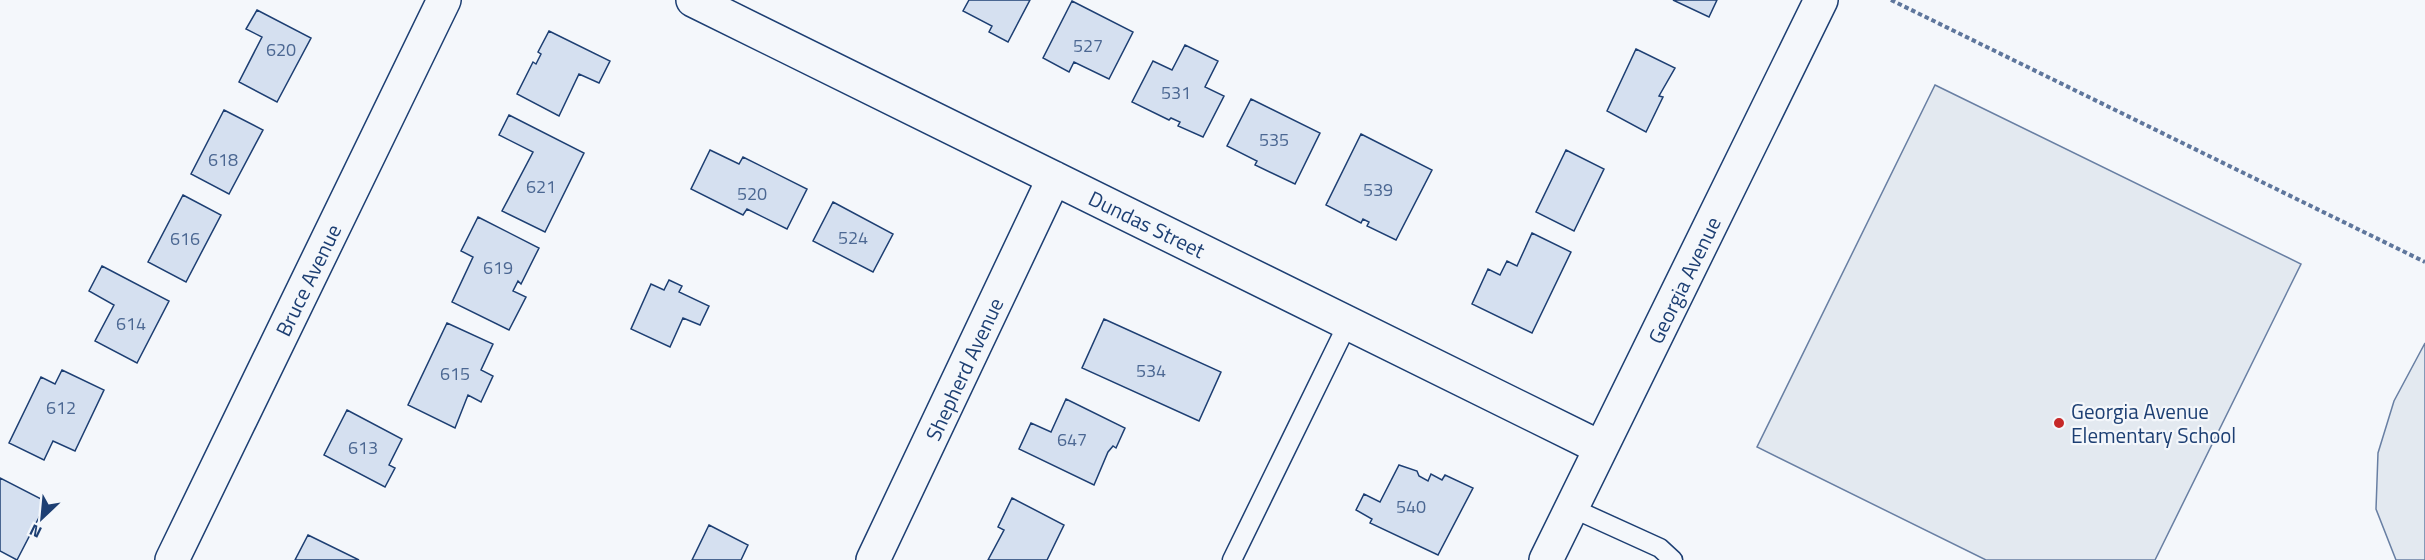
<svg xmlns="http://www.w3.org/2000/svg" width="2425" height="560" font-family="'Titillium Web',sans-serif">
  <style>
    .green { fill: #e3e9f0; stroke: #687fa3; stroke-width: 1.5 }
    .building { fill: #d5e0f0; stroke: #1d3f73; stroke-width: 1.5 }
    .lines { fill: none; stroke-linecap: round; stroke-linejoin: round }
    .service-casing { stroke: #1d3f73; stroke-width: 21 }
    .minor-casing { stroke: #1d3f73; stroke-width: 36 }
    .tertiary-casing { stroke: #1d3f73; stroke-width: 36 }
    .path { stroke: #5e769c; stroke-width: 4; stroke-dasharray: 4.5 3; stroke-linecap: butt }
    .service { stroke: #f4f7fb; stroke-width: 18 }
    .minor { stroke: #f4f7fb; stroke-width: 33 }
    .tertiary { stroke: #f4f7fb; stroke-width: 33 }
    .poi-dot { fill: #c62828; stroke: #f4f7fb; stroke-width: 2 }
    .labels { text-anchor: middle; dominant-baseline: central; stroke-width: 4.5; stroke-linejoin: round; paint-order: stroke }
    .number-label { font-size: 18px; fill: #4b6792 }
    .street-label { font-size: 21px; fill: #1d3f73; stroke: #f4f7fb }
    .poi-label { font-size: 21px; fill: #1d3f73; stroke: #f4f7fb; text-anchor: start }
  </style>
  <rect width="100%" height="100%" fill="#f4f7fb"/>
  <path class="green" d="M1935,85L2301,264L2155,560H1986L1757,447Z
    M2425,343V560H2396L2376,509L2378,453L2394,401Z"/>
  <path class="building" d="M969,0H1030L1008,42L989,32L992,26L963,11Z
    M1673,0H1717L1709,17Z
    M1072,1L1133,32L1109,79L1074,62L1069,72L1043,58Z
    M257,10L311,38L277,102L239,82L262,37L246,29Z
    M549,31L610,61L599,83L579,74L559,116L517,94L533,62L536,64L541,54L538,52Z
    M1185,45L1218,61L1205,87L1224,96L1203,137L1178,126L1180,122L1171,118L1169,120L1132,102L1153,61L1172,70Z
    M1636,49L1675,68L1659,96L1663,97L1646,132L1607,111Z
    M1251,99L1320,133L1295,184L1255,165L1257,161L1227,146Z
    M224,110L263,130L229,194L191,174Z
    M509,115L584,153L545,232L502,211L533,152L499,135Z
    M1361,134L1432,170L1396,240L1367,226L1369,222L1363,219L1361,223L1326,205Z
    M710,150L739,164L743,157L807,189L787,229L747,209L743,215L691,189Z
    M1566,150L1604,169L1574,231L1536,212Z
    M183,195L221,215L186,282L148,262Z
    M833,202L893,234L873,272L813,241Z
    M478,217L539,248L521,284L518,281L513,291L526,297L509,330L452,302L473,257L461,251Z
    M1532,233L1571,252L1532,333L1472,304L1488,269L1500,275L1507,261L1517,266Z
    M102,266L169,301L137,363L95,341L114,305L89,291Z
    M669,280L682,286L679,292L709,306L700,325L683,318L670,347L631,329L651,284L664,290Z
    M1104,319L1221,372L1199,421L1082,368Z
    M447,323L493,344L481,370L493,376L481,402L468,395L455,428L408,405Z
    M62,370L104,390L75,451L53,441L44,460L9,443L41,377L55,384Z
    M1066,399L1125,428L1116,448L1113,446L1108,452L1094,485L1019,449L1031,423L1051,432Z
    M347,410L402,439L389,465L395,468L385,487L324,455Z
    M1399,465L1417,471L1419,476L1428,481L1431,474L1442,480L1445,475L1473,488L1438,555L1370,523L1372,519L1356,510L1364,494L1380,502Z
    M0,478L47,502L17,560L0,551Z
    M1012,498L1064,525L1047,560H988L1004,530L998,527Z
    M709,525L748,545L741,560H692Z
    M308,535L359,560H295Z"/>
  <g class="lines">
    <defs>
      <path id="service" d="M1572,508L1660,548L1673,560
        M1232,560L1348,323"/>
      <path id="minor" d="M693,0L1601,448
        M873,560L1054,178
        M1546,560L1821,0"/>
      <path id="tertiary" d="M172,560L444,0"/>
    </defs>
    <use href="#service" class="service-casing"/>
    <use href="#minor" class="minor-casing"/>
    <use href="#tertiary" class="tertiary-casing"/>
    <path class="path" d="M1891,0L2425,262"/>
    <use href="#service" class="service"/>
    <use href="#minor" class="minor"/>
    <use href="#tertiary" class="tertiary"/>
  </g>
  <circle class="poi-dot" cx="2059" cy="423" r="6"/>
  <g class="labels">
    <g class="number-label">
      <text x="1088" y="45">527</text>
      <text x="281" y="49">620</text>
      <text x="1176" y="92">531</text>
      <text x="1274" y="139">535</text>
      <text x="223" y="159">618</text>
      <text x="541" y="186">621</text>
      <text x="1378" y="189">539</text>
      <text x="752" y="193">520</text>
      <text x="853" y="237">524</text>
      <text x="185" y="238">616</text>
      <text x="498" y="267">619</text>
      <text x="131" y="323">614</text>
      <text x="1151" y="370">534</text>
      <text x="455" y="373">615</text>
      <text x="61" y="407">612</text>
      <text x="1072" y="439">647</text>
      <text x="363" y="447">613</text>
      <text x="1411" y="506">540</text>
    </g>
    <g class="street-label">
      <text transform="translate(1147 224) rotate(26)">Dundas Street</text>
      <text transform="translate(308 280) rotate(-64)">Bruce Avenue</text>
      <text transform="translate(1684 280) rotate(-64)">Georgia Avenue</text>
      <text transform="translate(964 369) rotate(-65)">Shepherd Avenue</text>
    </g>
    <g class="poi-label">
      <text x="2071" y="411">Georgia Avenue<tspan x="2071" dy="24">Elementary School</tspan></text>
    </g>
  </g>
  <g transform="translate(42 518) rotate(206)" stroke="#f4f7fb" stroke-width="4.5" paint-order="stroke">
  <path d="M0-4.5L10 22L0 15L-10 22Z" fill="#1d3f73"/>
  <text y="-9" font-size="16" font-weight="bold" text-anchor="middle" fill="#1d3f73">N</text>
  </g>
</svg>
